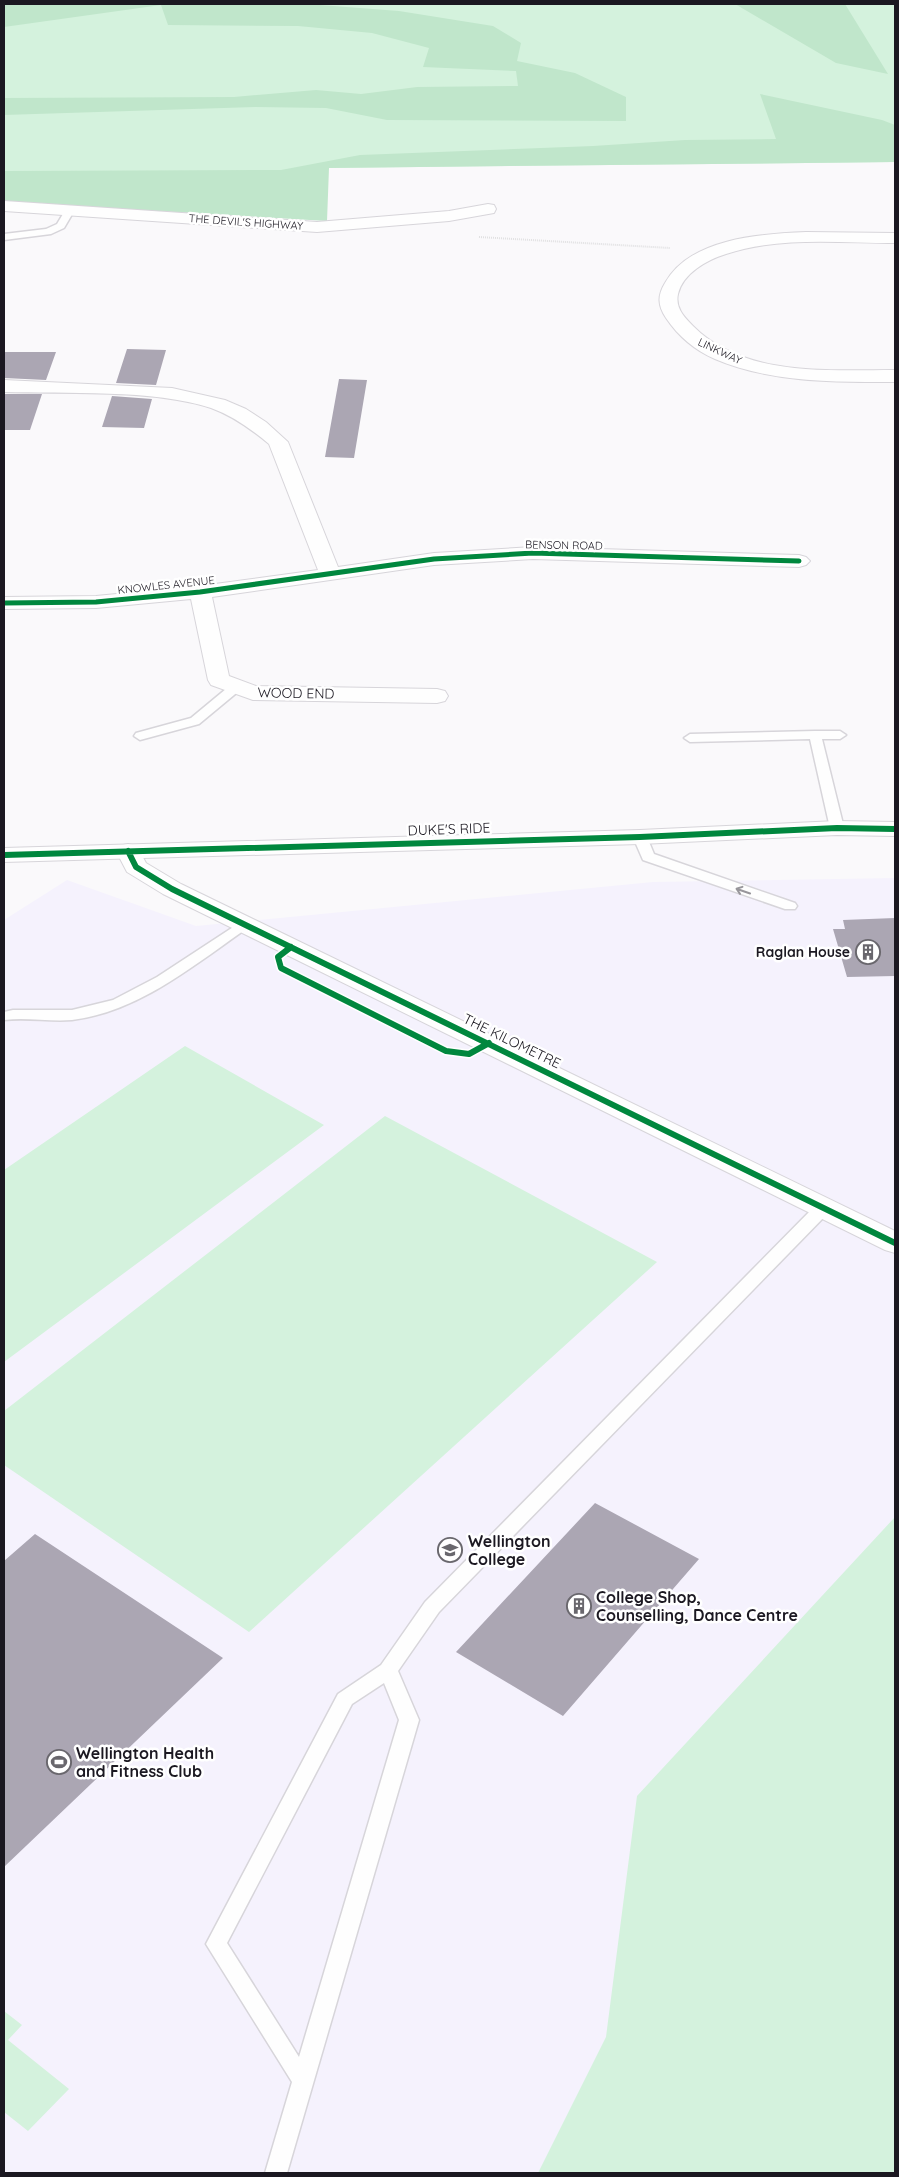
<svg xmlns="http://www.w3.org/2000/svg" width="899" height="2177" font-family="Quicksand,sans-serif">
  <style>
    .built { fill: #f5f2fd }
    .green { fill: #d4f2dd }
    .forest { fill: #c0e6cb }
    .building { fill: #aba6b3 }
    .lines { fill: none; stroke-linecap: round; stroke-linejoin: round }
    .lane-casing { stroke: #d7d5da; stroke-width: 3 }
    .street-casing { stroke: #d7d5da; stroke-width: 2 }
    .secondary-casing { stroke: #d7d5da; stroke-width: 2 }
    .path { stroke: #e1e1e2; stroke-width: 2; stroke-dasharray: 1 1; stroke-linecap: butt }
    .lane { fill: #fefefe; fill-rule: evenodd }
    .street { fill: #fefefe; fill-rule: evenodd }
    .secondary { fill: #fefefe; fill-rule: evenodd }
    .cycleway-far1-casing { stroke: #fff; stroke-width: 8 }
    .cycleway-casing { stroke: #fff; stroke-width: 9 }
    .cycleway-far1 { stroke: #00873e; stroke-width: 5 }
    .cycleway { stroke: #00873e; stroke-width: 6 }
    .oneway { stroke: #98969b }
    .labels { text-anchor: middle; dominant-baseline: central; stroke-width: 5; stroke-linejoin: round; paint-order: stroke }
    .far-street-label { font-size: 11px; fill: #1b1821; stroke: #fff }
    .street-label { font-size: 14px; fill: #1b1821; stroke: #fff }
    .poi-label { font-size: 14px; font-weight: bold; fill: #1b1821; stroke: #fff; text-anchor: end }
    .near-poi-label { font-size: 16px; font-weight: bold; fill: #1b1821; stroke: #fff; text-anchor: start }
  </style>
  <rect width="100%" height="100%" fill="#faf9fb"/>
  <path class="built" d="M895,878V2173H4V920L67,880L196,926L653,882Z"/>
  <path class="green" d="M4,4H895V162L329,168L4,202Z
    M185,1046L324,1125L4,1362V1170Z
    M385,1116L657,1262L249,1632L4,1465V1411Z
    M895,1517V2173H538L606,2037L637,1796Z
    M4,2011L22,2025L8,2040L69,2089L28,2131L4,2112Z"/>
  <path class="forest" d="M4,4H307L399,11L493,26L521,43L517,61L575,73L626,97V121L387,120L326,108L255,107L4,115V98L234,97L316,90L361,94L417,87L518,86L516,71L423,67L429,48L372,33L298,26L168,25L161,5L4,27Z
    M735,4H845L888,74L836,63Z
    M760,94L882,120L895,125V162L329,168L327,221L4,202V171L281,170L360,155L593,146L685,140L776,139Z"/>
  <path class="building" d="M127,349L166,350L156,385L116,383Z
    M4,352H56L46,380L4,378Z
    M339,379L367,380L354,458L325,457Z
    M4,394H42L30,430H4Z
    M112,396L152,399L144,428L102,427Z
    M895,918V976L847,977L833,929H845L843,920Z
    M595,1503L699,1559L563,1716L456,1652Z
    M35,1534L223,1658L4,1867V1561Z"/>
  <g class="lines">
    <defs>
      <path id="lane" d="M69,208L74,211L64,228L51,234L4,240V234L46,229L57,224L66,209Z
        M236,683L242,687L240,690L199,724L140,740L134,736L136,733L191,718L232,684Z
        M815,731H840L846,735L840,739H822L844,828L837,832L830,828L810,739L690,742L684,738L690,734Z
        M640,833L647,837L654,854L795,903L797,906L795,909H785L643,860L633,837Z
        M244,920L251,924L249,927C195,964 139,1012 72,1020C49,1022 27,1017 4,1020V1012L13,1010H72L113,1000L157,977Z
        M823,1203L829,1204L831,1208L829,1212L439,1612L398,1671L419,1720L287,2173H265L292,2082L206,1944L338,1694L381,1665L425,1602L817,1204ZM384,1683L399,1720L299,2057L227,1943L352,1704Z"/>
      <path id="street" d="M4,201L317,222L449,211L488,204L494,205L496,209L494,213L449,221L317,232L4,211Z
        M806,232L895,233V243C839,243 780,236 726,254C707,260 683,273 678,294C675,308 684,317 693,326C743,377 829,370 895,370V382C836,382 771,383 715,359C696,351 678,336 666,318C658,306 657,296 665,283C690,238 760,234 806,232Z
        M4,380L172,388L225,400L246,409L266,422L288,442L338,567L434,553L533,547L799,555L806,557L810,561L806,565L799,567L533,559L434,565L212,597L229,676L256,686L437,689L445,691L448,696L445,701L437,703L253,700L211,685L208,680L191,599L96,608L4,609V597L96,596L200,586L318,570L269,444C251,429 233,416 211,408C154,389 65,394 4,392Z
        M128,844L137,846L146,863L181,884L895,1231V1253L885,1250L163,894L127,872L116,851L119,846Z"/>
      <path id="secondary" d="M837,821L895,822V836L837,835L640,844L4,862V848L640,830Z"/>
    </defs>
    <use href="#lane" class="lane-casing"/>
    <use href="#street" class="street-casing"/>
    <use href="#secondary" class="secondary-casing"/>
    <path class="path" d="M479,237L670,248"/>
    <use href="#lane" class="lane"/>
    <use href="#street" class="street"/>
    <use href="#secondary" class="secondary"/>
    <defs>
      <path id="cycleway-far1" d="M4,603L96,602L200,592L434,559L533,553L799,561"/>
      <path id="cycleway" d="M128,851L136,867L172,889L895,1243
        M4,855L640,837L837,828L895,829
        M291,947L278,957L281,968L446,1051L469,1054L489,1043"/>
    </defs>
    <use href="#cycleway-far1" class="cycleway-far1-casing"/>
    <use href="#cycleway" class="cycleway-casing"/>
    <use href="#cycleway-far1" class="cycleway-far1"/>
    <use href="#cycleway" class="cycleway"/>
  </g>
  <defs><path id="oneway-shaft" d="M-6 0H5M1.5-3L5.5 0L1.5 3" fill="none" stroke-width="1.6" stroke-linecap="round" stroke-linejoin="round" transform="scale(1.25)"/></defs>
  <use class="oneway" href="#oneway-shaft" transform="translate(743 891) rotate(-161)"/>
  <defs>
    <symbol id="building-ring" viewBox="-11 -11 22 22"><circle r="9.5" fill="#fff" stroke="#69676d" stroke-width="1.5"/><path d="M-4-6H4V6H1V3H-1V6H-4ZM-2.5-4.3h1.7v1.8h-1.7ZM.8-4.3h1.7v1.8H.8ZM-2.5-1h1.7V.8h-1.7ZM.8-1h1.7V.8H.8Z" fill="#69676d"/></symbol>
    <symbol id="school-ring" viewBox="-11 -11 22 22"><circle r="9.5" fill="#fff" stroke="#69676d" stroke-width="1.5"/><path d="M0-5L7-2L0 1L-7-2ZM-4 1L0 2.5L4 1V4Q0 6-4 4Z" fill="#69676d"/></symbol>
    <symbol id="stadium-ring" viewBox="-11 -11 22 22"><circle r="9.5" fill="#fff" stroke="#69676d" stroke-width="1.5"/><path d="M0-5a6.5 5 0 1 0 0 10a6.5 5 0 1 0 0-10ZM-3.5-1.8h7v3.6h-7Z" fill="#69676d"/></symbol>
  </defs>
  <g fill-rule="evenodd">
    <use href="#building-ring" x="854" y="938" width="28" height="28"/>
    <use href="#school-ring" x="436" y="1536" width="28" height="28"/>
    <use href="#building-ring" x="565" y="1592" width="28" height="28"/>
    <use href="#stadium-ring" x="45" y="1748" width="28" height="28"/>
  </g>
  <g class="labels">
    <g class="far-street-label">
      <text transform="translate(246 222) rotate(4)">THE DEVIL'S HIGHWAY</text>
      <text transform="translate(720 351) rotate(25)">LINKWAY</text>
      <text transform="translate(564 545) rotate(1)">BENSON ROAD</text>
      <text transform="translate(166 585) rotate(-6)">KNOWLES AVENUE</text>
    </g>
    <g class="street-label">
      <text transform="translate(296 693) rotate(1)">WOOD END</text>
      <text transform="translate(449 829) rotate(-2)">DUKE'S RIDE</text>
      <text transform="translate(512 1041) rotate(26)">THE KILOMETRE</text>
    </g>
    <g class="poi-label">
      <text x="850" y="952">Raglan House</text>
    </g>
    <g class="near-poi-label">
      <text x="468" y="1541">Wellington<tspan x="468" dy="18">College</tspan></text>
      <text x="596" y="1597">College Shop,<tspan x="596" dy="18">Counselling, Dance Centre</tspan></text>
      <text x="76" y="1753">Wellington Health<tspan x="76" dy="18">and Fitness Club</tspan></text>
    </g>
  </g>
  <rect width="899" height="2177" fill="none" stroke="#1b1821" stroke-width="10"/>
</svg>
